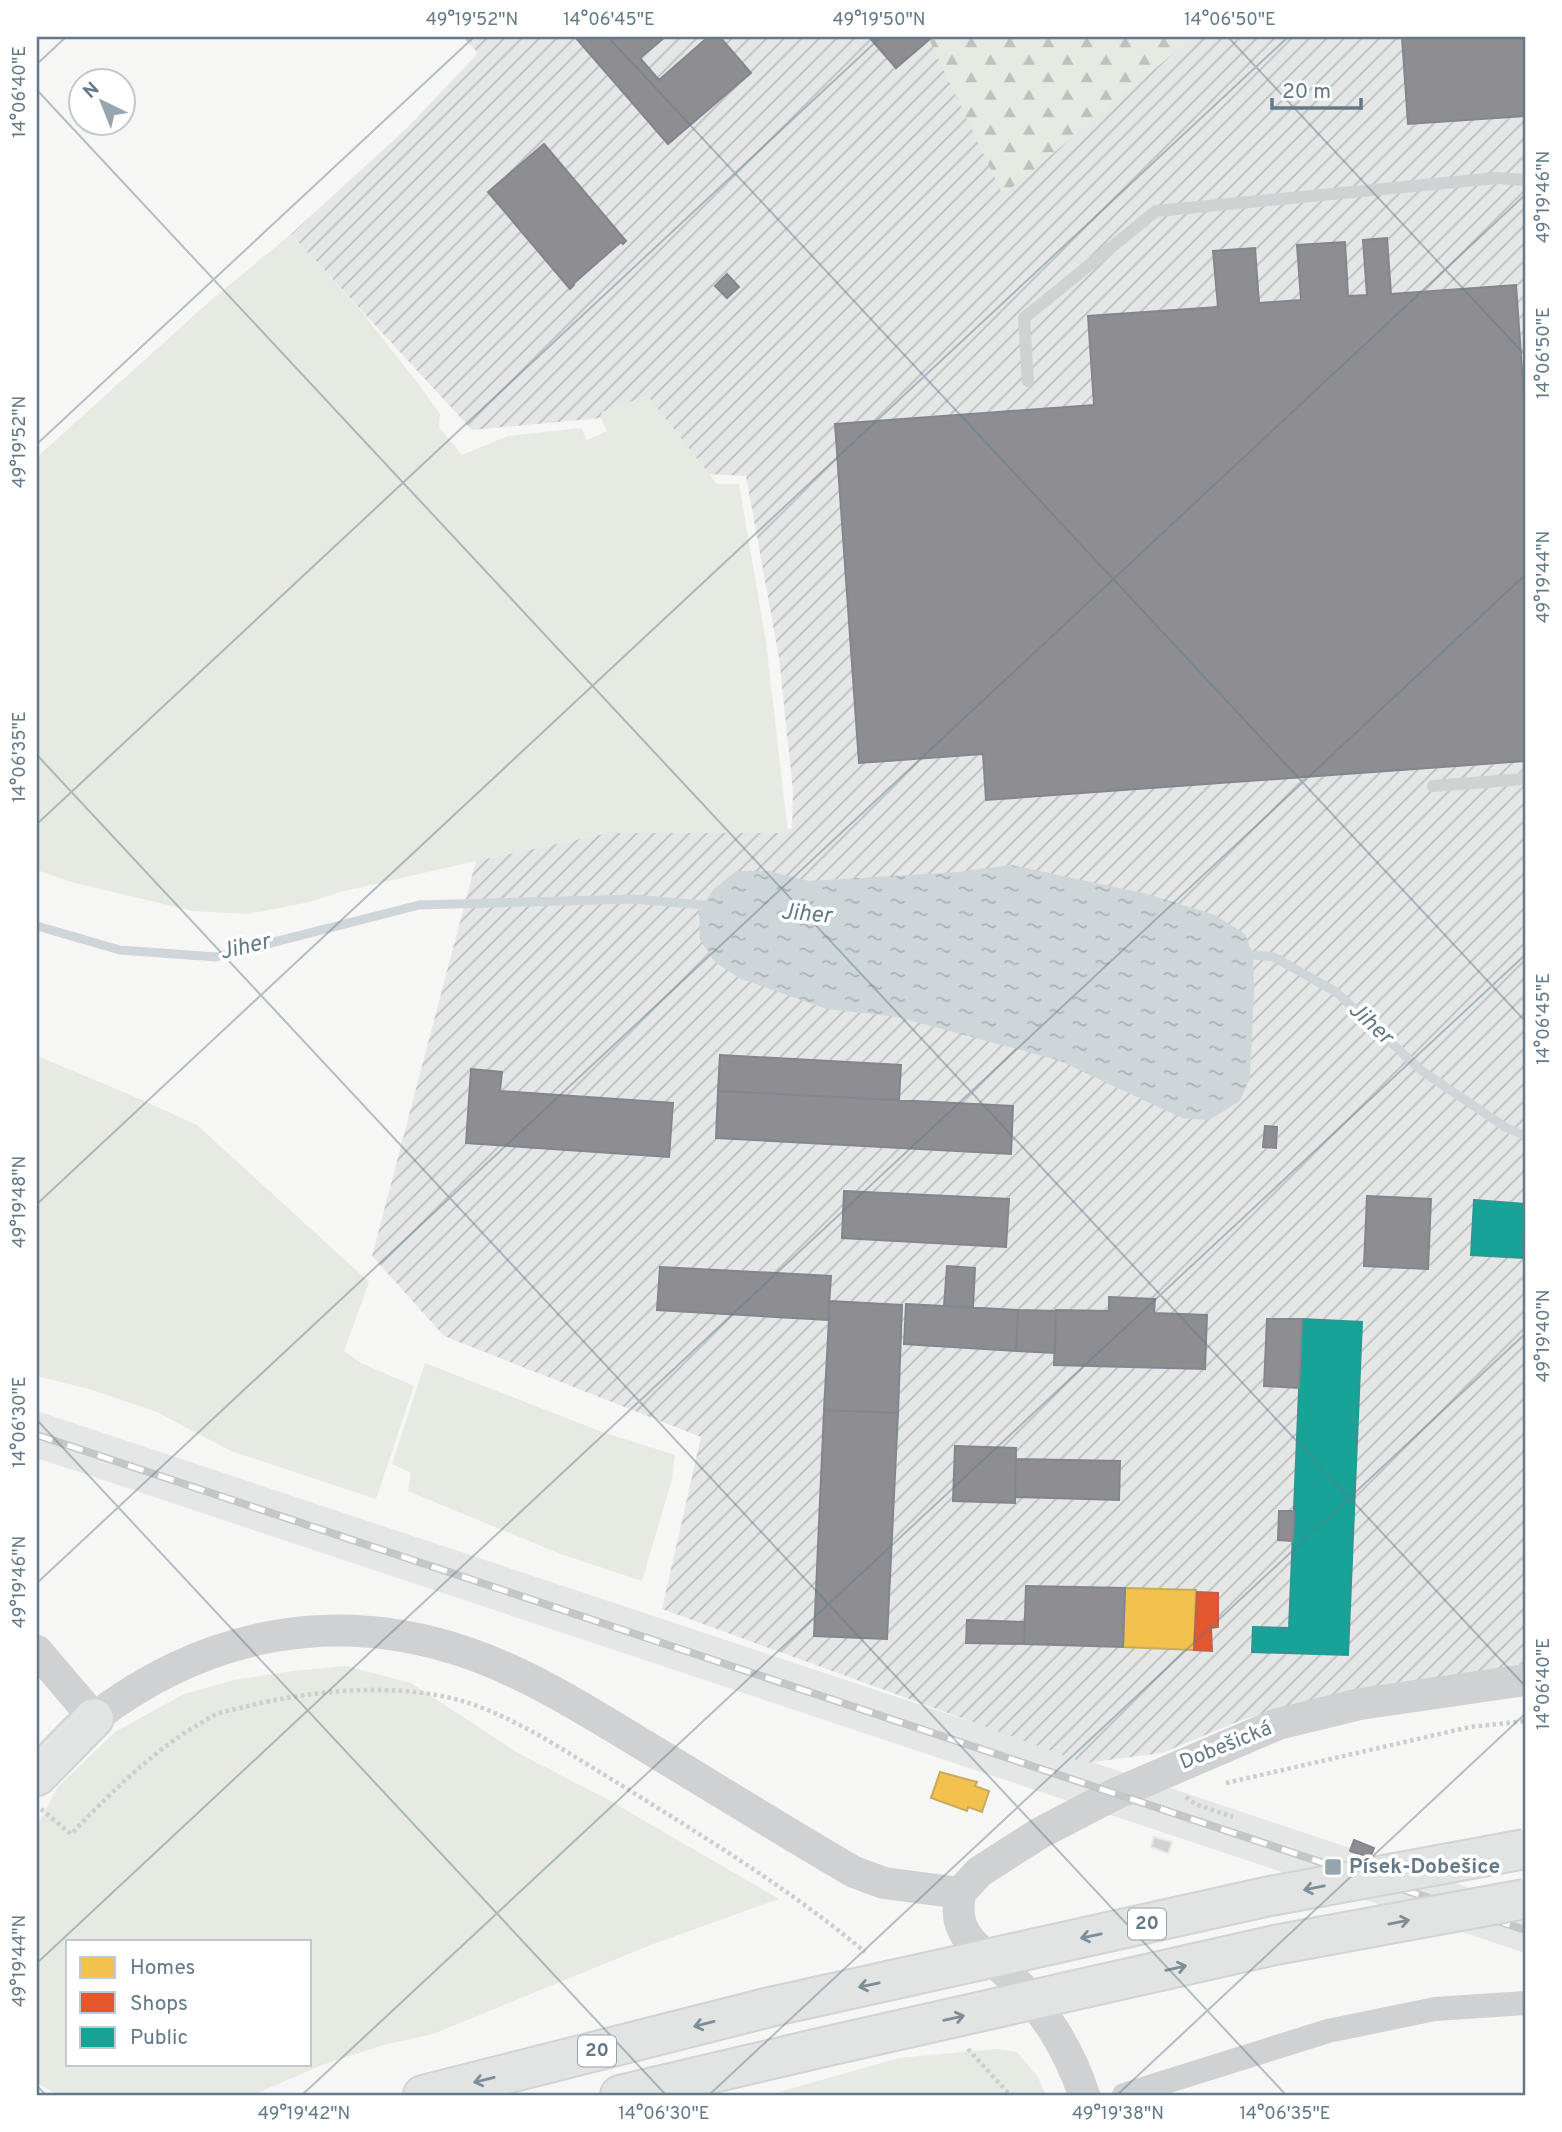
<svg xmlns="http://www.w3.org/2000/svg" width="1562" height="2132" font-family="Overpass,sans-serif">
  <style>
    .built { fill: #e5e6e6 }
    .industrial { fill: url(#industrial-furrows) }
    .green { fill: #e6eae3; fill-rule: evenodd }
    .forest { fill: url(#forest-firs) }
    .water { fill: url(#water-ripples) }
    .homes { fill: #f2c14e; stroke: #c7ab5f; stroke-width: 2 }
    .shops { fill: #e4572e; stroke: #be6149; stroke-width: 2 }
    .public { fill: #17a398; stroke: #2e9693; stroke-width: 2 }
    .industry { fill: #8d8d92; stroke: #81878f; stroke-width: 2 }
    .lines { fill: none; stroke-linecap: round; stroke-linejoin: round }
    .stream { stroke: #ced6d9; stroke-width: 9 }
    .building { fill: #d0d1d1; stroke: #e6e6e4; stroke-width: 2 }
    .trunk-casing { stroke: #d1d3d4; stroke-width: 42 }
    .path { stroke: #cccecf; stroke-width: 4.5; stroke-dasharray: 3.5 3.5; stroke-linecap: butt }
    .service { stroke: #d0d1d2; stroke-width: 12 }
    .minor { stroke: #d0d1d2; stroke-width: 24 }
    .tertiary { stroke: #d0d1d2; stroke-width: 32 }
    .trunk { stroke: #e2e3e3; stroke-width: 38 }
    .rail-casing { stroke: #c5c6c7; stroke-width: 8 }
    .rail { stroke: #fff; stroke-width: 5; stroke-dasharray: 16; stroke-linecap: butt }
    .trunk-bridge-casing { stroke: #d1d3d4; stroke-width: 42; stroke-linecap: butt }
    .trunk-bridge { stroke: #e2e3e3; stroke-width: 38 }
    .oneway { stroke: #7d8e99 }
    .ticks { fill: none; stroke: #647987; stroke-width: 2; stroke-opacity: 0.45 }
    .poi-dot { fill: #97a5ae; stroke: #fff; stroke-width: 2.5 }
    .labels { text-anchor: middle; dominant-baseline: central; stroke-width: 7; stroke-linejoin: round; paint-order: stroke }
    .shield { fill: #fff; stroke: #92a1ab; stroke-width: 2 }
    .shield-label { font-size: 19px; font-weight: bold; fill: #647987 }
    .street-label { font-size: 21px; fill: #647987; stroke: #fff }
    .poi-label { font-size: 21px; font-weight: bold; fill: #647987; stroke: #fff; text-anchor: start }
    .water-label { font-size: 23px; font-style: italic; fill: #607b83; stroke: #fff }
    .neatline { fill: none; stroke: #647987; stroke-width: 2.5 }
    .ticks-label { font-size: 18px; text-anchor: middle; fill: #647987 }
  </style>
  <defs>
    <pattern id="industrial-furrows" width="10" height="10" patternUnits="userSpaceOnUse" patternTransform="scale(1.75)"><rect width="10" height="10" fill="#e5e6e6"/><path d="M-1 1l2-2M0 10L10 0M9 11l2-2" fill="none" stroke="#bdbfc0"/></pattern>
    <pattern id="forest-firs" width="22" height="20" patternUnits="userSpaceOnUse" patternTransform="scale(1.75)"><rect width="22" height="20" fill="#e6eae3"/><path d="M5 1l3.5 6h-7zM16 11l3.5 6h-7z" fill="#bec2be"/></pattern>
    <pattern id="water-ripples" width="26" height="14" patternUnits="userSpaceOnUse" patternTransform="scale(1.75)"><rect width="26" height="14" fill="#ced6d9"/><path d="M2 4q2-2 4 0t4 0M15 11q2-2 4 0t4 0" fill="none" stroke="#abb2b6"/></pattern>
  </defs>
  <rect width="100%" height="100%" fill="#f6f6f5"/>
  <path class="built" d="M37,1411L1525,1906V1953L37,1458Z"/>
  <path class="industrial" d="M463,37H1525V1665L1360,1688L1244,1719L1162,1753L1085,1763L662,1609L701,1437L444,1336L372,1256L476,861L608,833H788V829L792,828L793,791L779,658L746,476L709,474L647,396L602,412L601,418L472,430L291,234L408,127L478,53Z"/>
  <path class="green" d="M291,234L360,310L420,386L440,414L439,427L462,455L508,436L581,428L587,440L607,431L601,418L602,412L648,396L717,484H739L766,642L788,833H608L476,861L340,892L310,902L247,914L193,911L71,882L37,870V457L210,301Z
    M37,1056L133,1096L197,1125L369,1282L344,1351L361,1363L414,1386L376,1499L231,1451L157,1412L89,1389L37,1376Z
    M425,1363L602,1432L675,1455L672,1479L642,1581L558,1553L408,1491L411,1473L392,1464Z
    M346,1666L411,1683L518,1753L607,1799L779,1899L653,1944L433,2034L384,2045L322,2065L253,2095H58L37,2083V1826L58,1787L115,1732L184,1694L234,1680L293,1671ZM310,1941V2064H68V1941Z
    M997,2049L1017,2052L1037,2076L1046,2095H768L899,2058Z"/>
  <path class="forest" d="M928,37H1193L1003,195Z"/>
  <path class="water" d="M1011,865L1147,894L1215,915L1245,934L1253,955L1254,989L1250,1077L1240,1101L1209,1120L1182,1118L1058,1060L897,1017L827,1009L741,979L715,962L700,940L699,909L714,889L736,871H769L809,881L958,872Z"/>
  <path class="homes" d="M1125,1588L1196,1590L1194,1650L1123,1647Z
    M940,1772L977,1782L975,1786L989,1791L982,1812L968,1807L967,1811L931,1798Z"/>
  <path class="shops" d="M1197,1592L1218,1593V1627L1211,1628L1212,1651L1194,1650Z"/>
  <path class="public" d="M1474,1200L1525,1204L1523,1258L1471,1255Z
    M1302,1319L1362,1322L1348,1655L1252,1652L1253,1627L1289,1628Z"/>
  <path class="industry" d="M575,37H665L640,58L659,80L708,37H720L751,73L668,144Z
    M869,37H928L930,39L896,68Z
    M1402,37H1525V116L1408,124Z
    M544,144L626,241L623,244L621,242L573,284L574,285L570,289L488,192Z
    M1387,238L1391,294L1516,285L1525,412V761L986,800L983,754L859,763L835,424L1094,405L1088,316L1218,307L1213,251L1255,248L1259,303L1301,300L1297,245L1345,242L1348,296L1367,295L1363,240Z
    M727,274L739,287L727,298L715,286Z
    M720,1055L901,1065L899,1100L718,1091Z
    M471,1069L502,1072L500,1091L673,1103L669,1157L466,1143Z
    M718,1091L1013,1106L1011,1154L716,1138Z
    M1265,1126L1277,1127L1276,1148L1263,1147Z
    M844,1191L1009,1199L1006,1247L842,1238Z
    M1367,1196L1431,1199L1428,1269L1364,1266Z
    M947,1266L975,1268L973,1307L944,1306Z
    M660,1267L831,1276L828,1320L657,1310Z
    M1109,1297L1155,1299L1154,1313L1207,1315L1205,1369L1054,1365L1056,1310L1109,1311Z
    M830,1301L902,1305L898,1413L824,1410Z
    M906,1304L1018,1310L1016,1351L904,1344Z
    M1018,1310L1056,1311L1055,1353L1016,1351Z
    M1267,1319H1302L1299,1388L1264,1386Z
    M824,1410L898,1413L887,1639L814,1636Z
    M955,1446L1016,1448L1015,1503L953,1501Z
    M1016,1459L1120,1461L1119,1500L1015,1497Z
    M1279,1511H1294L1293,1541L1278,1540Z
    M1026,1586L1125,1588L1123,1647L1024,1644Z
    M967,1620L1024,1622V1644L966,1643Z
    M1354,1840L1374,1848L1370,1858L1350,1851Z"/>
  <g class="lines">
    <path class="stream" d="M37,926L120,950L216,957L419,905L633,899L714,906
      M1244,954L1274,957L1336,992L1422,1071L1505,1127L1525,1136"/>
  </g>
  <path class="building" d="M1154,1837L1172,1842L1168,1853L1151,1847Z"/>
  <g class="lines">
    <defs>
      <path id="trunk" d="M37,1776L94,1718
        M423,2095L770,2007
        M620,2095L815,2049"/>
    </defs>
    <use href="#trunk" class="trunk-casing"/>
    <path class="path" d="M1226,1783L1470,1727L1525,1721
      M1186,1797L1195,1804L1233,1817
      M41,1809L71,1834C109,1795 147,1756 194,1727C202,1723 209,1717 217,1714C227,1710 238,1709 248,1706C313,1690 397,1682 462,1701C515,1716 574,1757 621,1785C704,1837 790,1889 865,1952
      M968,2049L1010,2095"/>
    <path class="service" d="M1028,381L1024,318L1156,211L1497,178L1525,180
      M1433,786L1525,779"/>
    <path class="minor" d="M1124,2095L1328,2031L1435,2009L1525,2003"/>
    <path class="tertiary" d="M37,1651L94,1718C205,1633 335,1607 468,1653C534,1676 595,1716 655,1752C721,1792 787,1833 854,1872L884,1883L960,1893
      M960,1893L979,1872L1040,1833L1115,1794L1278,1724L1360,1704L1525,1680
      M960,1893C958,1909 957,1921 966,1935C977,1952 996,1962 1010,1976C1043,2008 1070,2051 1084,2095"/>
    <use href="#trunk" class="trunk"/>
    <defs>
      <path id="rail" d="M37,1435L1525,1930"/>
    </defs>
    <use href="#rail" class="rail-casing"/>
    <use href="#rail" class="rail"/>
    <defs>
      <path id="trunk-bridge" d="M770,2007L1270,1896L1525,1849
        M815,2049L1275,1945L1525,1899"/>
    </defs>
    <use href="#trunk-bridge" class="trunk-bridge-casing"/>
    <use href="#trunk-bridge" class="trunk-bridge"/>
  </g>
  <defs><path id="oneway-shaft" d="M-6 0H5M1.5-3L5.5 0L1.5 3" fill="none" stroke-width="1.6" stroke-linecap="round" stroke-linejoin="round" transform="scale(1.75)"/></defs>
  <g class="oneway">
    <use href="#oneway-shaft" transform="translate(1314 1888) rotate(169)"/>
    <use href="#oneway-shaft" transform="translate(1399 1922) rotate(-11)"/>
    <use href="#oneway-shaft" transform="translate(1091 1936) rotate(168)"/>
    <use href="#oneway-shaft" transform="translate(1176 1968) rotate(-13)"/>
    <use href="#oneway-shaft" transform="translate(869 1985) rotate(168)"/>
    <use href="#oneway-shaft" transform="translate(954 2018) rotate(-13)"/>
    <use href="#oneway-shaft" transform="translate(704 2024) rotate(166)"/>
    <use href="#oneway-shaft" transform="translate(484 2080) rotate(166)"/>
  </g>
  <path class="ticks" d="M608,37L1525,1021M1228,37L1525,355M37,64L66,37M37,90L1525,1686M37,444L474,37M37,755L1286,2095M37,824L881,37M37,1204L1288,37M37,1420L666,2095M37,1583L1525,195M37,1963L1525,575M37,2086L46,2095M302,2095L1525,955M709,2095L1525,1334M1117,2095L1525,1714M1524,2095L1525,2094"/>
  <rect class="poi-dot" x="1324" y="1858" width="18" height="18" rx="3.5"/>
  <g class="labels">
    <g class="shield">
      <rect x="1128" y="1908.5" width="38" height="31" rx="5"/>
      <rect x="578" y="2035.5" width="38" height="31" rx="5"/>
    </g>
    <g class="shield-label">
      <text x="1147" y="1924">20</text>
      <text x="597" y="2051">20</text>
    </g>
    <g class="street-label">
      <text transform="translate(1226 1746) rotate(-22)">Dobešická</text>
    </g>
    <g class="poi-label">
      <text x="1349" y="1867">Písek-Dobešice</text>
    </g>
    <g class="water-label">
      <text transform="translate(806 915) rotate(5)">Jiher</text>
      <text transform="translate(245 948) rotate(-13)">Jiher</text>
      <text transform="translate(1370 1024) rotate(43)">Jiher</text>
    </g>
  </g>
  <rect width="1562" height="2132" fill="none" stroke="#ffffff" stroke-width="77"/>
  <rect x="66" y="1940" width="245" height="126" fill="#ffffff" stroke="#c1c9cf" stroke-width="2"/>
  <rect x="80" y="1957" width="35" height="21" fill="#f2c14e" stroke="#c1c9cf" stroke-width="2"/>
  <text x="130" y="1974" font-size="21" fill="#647987">Homes</text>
  <rect x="80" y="1992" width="35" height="21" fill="#e4572e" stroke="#c1c9cf" stroke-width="2"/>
  <text x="130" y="2010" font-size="21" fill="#647987">Shops</text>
  <rect x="80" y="2027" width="35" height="21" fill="#17a398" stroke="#c1c9cf" stroke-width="2"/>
  <text x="130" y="2044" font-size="21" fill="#647987">Public</text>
  <g transform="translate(102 102) rotate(317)"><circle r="33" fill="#ffffff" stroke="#c1c9cf" stroke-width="2"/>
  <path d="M0-5L12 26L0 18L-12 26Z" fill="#97a5ae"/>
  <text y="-10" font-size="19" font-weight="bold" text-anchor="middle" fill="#647987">N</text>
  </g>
  <path d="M1272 98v10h89v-10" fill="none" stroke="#647987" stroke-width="3.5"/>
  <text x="1282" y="98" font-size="21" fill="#647987" stroke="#ffffff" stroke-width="5" paint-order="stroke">20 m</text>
  <rect x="38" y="38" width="1486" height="2056" class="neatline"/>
  <g class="ticks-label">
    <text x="472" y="25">49°19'52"N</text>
    <text x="609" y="25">14°06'45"E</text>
    <text x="879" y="25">49°19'50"N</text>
    <text x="1230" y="25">14°06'50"E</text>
    <text transform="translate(19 92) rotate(-90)" y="6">14°06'40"E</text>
    <text transform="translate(1543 197) rotate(-90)" y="6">49°19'46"N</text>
    <text transform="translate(1543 353) rotate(-90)" y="6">14°06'50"E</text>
    <text transform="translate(19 442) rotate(-90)" y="6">49°19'52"N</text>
    <text transform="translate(1543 577) rotate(-90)" y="6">49°19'44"N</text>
    <text transform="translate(19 757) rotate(-90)" y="6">14°06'35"E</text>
    <text transform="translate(1543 1019) rotate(-90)" y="6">14°06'45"E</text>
    <text transform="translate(19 1202) rotate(-90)" y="6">49°19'48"N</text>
    <text transform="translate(1543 1336) rotate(-90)" y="6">49°19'40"N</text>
    <text transform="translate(19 1422) rotate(-90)" y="6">14°06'30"E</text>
    <text transform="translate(19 1582) rotate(-90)" y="6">49°19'46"N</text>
    <text transform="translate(1543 1684) rotate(-90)" y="6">14°06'40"E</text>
    <text transform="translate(19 1961) rotate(-90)" y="6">49°19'44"N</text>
    <text x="304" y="2119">49°19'42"N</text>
    <text x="664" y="2119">14°06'30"E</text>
    <text x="1118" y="2119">49°19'38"N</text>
    <text x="1285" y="2119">14°06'35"E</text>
  </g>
</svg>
